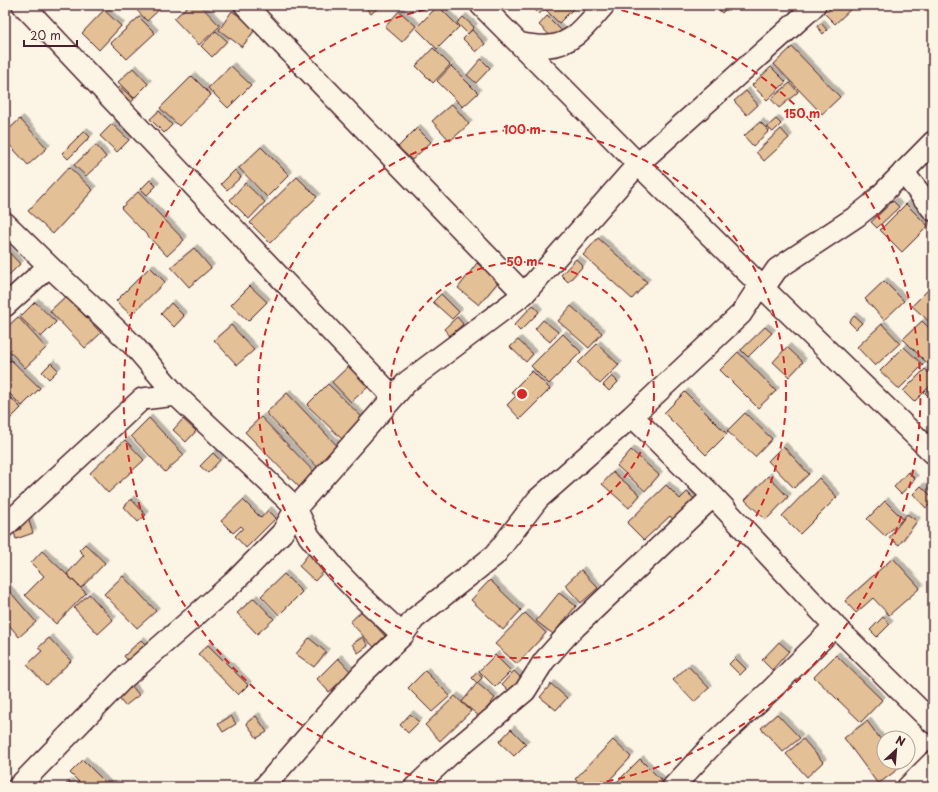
<svg xmlns="http://www.w3.org/2000/svg" width="938" height="792" font-family="'Playpen Sans',sans-serif">
  <style>
    .building { fill: #e3c095; stroke: #4a1f2b; filter: url(#shadow) }
    .lines { fill: none; stroke-linecap: round; stroke-linejoin: round }
    .minor-casing { stroke: #4a1f2b; stroke-width: 24 }
    .minor { stroke: #fcf5e5; stroke-width: 21 }
    .ring { fill: none; stroke: #d62828; stroke-width: 2; stroke-dasharray: 7 5 }
    .centre { fill: #d62828; stroke: #fcf5e5; stroke-width: 2 }
    .ring-label { font-size: 12px; text-anchor: middle; font-weight: bold; fill: #d62828; stroke: #fcf5e5; stroke-width: 3; stroke-linejoin: round; paint-order: stroke }
  </style>
  <defs>
    <filter id="shadow"><feDropShadow dx="3.5" dy="-3.5" stdDeviation="0" flood-color="#0004"/></filter>
  </defs>
  <rect width="100%" height="100%" fill="#fcf5e5"/>
  <filter id="ink" filterUnits="userSpaceOnUse"><feTurbulence type="fractalNoise" baseFrequency=".025" numOctaves="2"/><feDisplacementMap in="SourceGraphic" scale="8" xChannelSelector="R" yChannelSelector="G"/><feConvolveMatrix kernelMatrix="1 2 1 2 8 2 1 2 1" color-interpolation-filters="sRGB"/></filter>
  <g filter="url(#ink)">
    <path class="building" d="M132,5H164L147,21Z
      M189,5H200L220,26L199,45L174,19Z
      M365,5H381L371,14L364,6Z
      M523,5H577L559,23L545,9L539,14L530,5L527,9Z
      M714,5H730L722,13Z
      M834,5H855L835,24L825,14Z
      M438,6L459,27L437,49L416,28Z
      M104,10L121,26L99,50L82,33Z
      M232,11L256,28L242,47L219,30Z
      M399,11L416,26L402,42L385,27Z
      M547,16L565,34L557,42L539,25Z
      M139,17L155,33L127,59L111,43Z
      M463,17L474,27L468,34L457,23Z
      M821,23L827,30L823,34L817,26Z
      M472,30L485,44L476,52L463,39Z
      M216,31L227,41L212,57L201,46Z
      M792,47L840,97L822,114L774,64Z
      M433,48L450,65L433,83L416,66Z
      M481,59L490,68L476,83L467,75Z
      M231,66L251,85L228,108L208,88Z
      M451,66L478,93L463,107L437,81Z
      M771,67L786,82L767,100L752,85Z
      M133,68L148,84L134,98L118,82Z
      M192,76L211,95L179,126L160,108Z
      M790,83L798,92L779,108L771,99Z
      M120,87L134,99L128,106L113,94Z
      M746,91L758,105L747,115L734,101Z
      M452,104L469,124L450,141L432,121Z
      M159,111L172,125L164,133L150,119Z
      M20,119L47,148L28,165L5,140V133Z
      M776,119L781,124L773,132L767,127Z
      M760,122L769,131L753,146L744,136Z
      M112,124L129,140L117,152L100,136Z
      M417,128L431,142L412,160L398,147Z
      M781,129L789,138L764,161L756,152Z
      M84,131L90,137L68,159L62,153Z
      M96,145L106,157L86,176L74,165Z
      M261,147L289,175L267,197L239,168Z
      M69,167L93,190L53,234L28,211Z
      M235,170L241,177L227,190L221,184Z
      M297,177L317,197L270,243L250,223Z
      M150,180L156,186L147,195L141,189Z
      M245,183L265,202L249,219L230,200Z
      M138,192L184,240L167,256L121,208Z
      M893,201L899,207L877,228L871,222Z
      M906,204L928,226L902,252L880,230Z
      M598,238L647,282L632,299L583,255Z
      M5,248L20,264L5,279Z
      M194,248L211,268L189,287L171,267Z
      M576,259L583,266L568,282L561,275Z
      M477,263L499,281L479,305L458,288Z
      M150,267L165,282L131,315L116,301Z
      M884,281L904,301L884,320L865,299Z
      M933,285V323L932,324L912,306Z
      M250,286L267,302L248,321L231,305Z
      M441,294L459,312L452,319L433,302Z
      M66,296L101,333L85,348L50,311Z
      M35,302L56,322L41,337L20,317Z
      M171,303L184,316L174,327L161,314Z
      M533,305L539,312L520,331L514,325Z
      M571,306L602,333L589,348L558,321Z
      M854,316L862,323L856,329L849,322Z
      M18,317L46,348L25,368L5,346V329Z
      M457,317L463,324L450,336L444,329Z
      M543,320L558,332L550,342L535,329Z
      M922,321L933,332V358L928,364L903,339Z
      M882,324L900,343L875,366L857,347Z
      M231,325L254,350L237,365L214,340Z
      M765,327L772,333L748,357L741,350Z
      M563,334L581,352L549,384L531,366Z
      M518,340L533,354L526,362L510,347Z
      M597,344L619,365L600,384L578,363Z
      M787,347L803,362L789,377L773,362Z
      M904,347L923,365L899,389L880,371Z
      M5,352L11,359L5,365Z
      M738,352L776,391L758,408L720,370Z
      M11,360L40,388L22,406L5,389V366Z
      M51,363L58,370L49,379L42,372Z
      M349,366L369,386L351,402L332,382Z
      M925,369L933,377V383L914,402L903,391Z
      M532,371L550,389L520,419L507,405L516,396L511,392Z
      M612,376L618,382L609,391L603,385Z
      M328,384L370,425L349,446L307,405Z
      M933,386V401L925,393Z
      M5,392L21,408L5,424Z
      M685,392L727,434L706,455L664,413Z
      M287,393L344,453L323,473L266,413Z
      M745,413L772,439L755,457L727,431Z
      M261,417L318,476L303,491L245,432Z
      M149,418L184,455L165,472L131,436Z
      M183,419L196,431L186,442L173,430Z
      M125,440L144,460L108,493L90,473Z
      M783,446L809,474L794,488L768,461Z
      M631,450L659,475L645,491L617,466Z
      M213,453L220,460L208,473L200,466Z
      M613,472L640,495L629,508L602,484Z
      M908,472L915,479L901,494L894,487Z
      M768,476L788,497L766,520L745,500Z
      M819,478L837,497L800,534L782,516Z
      M666,485L680,499L687,492L698,503L677,524L670,516L644,540L627,523Z
      M921,486L933,498V501L926,508L913,494Z
      M131,499L146,515L138,522L124,507Z
      M243,500L261,518L268,510L276,518L246,548L235,536L243,528L241,526L233,533L221,521Z
      M885,501L903,519L885,536L867,519Z
      M907,514L917,521L899,545L889,538Z
      M28,518L33,533L16,539L14,532L21,529L19,522Z
      M85,544L105,563L81,588L67,574L84,555L79,550Z
      M42,551L86,593L56,624L25,595L44,576L31,563Z
      M310,552L327,568L315,581L299,566Z
      M893,558L920,588L889,615L873,598L856,613L845,601Z
      M581,570L598,588L581,603L565,585Z
      M284,574L302,592L279,615L261,596Z
      M123,576L156,611L137,628L104,594Z
      M490,580L521,610L503,630L471,600Z
      M5,586L36,622L19,637L5,620Z
      M559,593L576,606L553,634L536,621Z
      M89,594L113,620L98,634L74,608Z
      M254,598L274,619L257,634L237,613Z
      M362,611L385,636L374,647L350,622Z
      M525,613L546,633L517,664L495,644Z
      M883,617L890,624L877,637L870,630Z
      M363,637L368,646L358,653L352,644Z
      M49,638L71,661L46,685L27,665L42,651L38,648Z
      M309,638L326,652L314,667L296,654Z
      M141,640L149,648L131,664L124,656Z
      M779,642L789,651L772,670L762,660Z
      M208,645L248,685L238,695L198,654Z
      M495,655L511,671L495,687L479,671Z
      M836,655L882,700L861,722L814,677Z
      M338,658L351,672L329,692L317,679Z
      M735,658L746,669L740,675L729,664Z
      M688,666L709,688L694,702L673,680Z
      M425,671L450,696L432,712L408,688Z
      M514,671L522,679L509,691L502,684Z
      M477,672L482,678L477,683L472,678Z
      M477,683L495,698L480,717L462,702Z
      M551,684L567,698L556,710L540,697Z
      M131,685L139,695L125,706L117,696Z
      M455,696L471,711L440,741L425,725Z
      M410,714L419,722L408,733L400,725Z
      M777,714L800,738L783,752L761,728Z
      M231,716L236,724L223,732L218,724Z
      M256,716L267,732L257,738L246,723Z
      M867,721L884,744V762H897L901,767L878,784L844,738Z
      M511,729L526,744L514,756L499,742Z
      M803,739L823,762L807,777L786,754Z
      M613,740L631,757L603,787H583L575,779Z
      M640,759L664,783L660,787H616L614,785Z
      M83,760L110,787H84L70,773Z
      M69,782L74,787H63Z"/>
    <g class="lines">
      <defs>
        <path id="minor" d="M23,5L393,397
          M245,5L524,294
          M481,5L638,164L760,285L933,453
          M521,44C530,45 539,47 549,46C573,45 589,22 604,5
          M903,172L933,210
          M5,223L49,266L135,347L176,395L296,508L309,536L337,571L361,596L403,635
          M763,289L777,269L857,216L872,204L933,142
          M5,306L49,266
          M632,416L713,496L835,626L933,723
          M5,526L142,399L176,395
          M18,787L123,679L234,582L282,533L296,508L407,382L524,294L638,164L809,11L815,5
          M264,787L361,675L403,635L414,619L495,555L538,499L632,416L741,314L760,285
          M415,787L448,756L525,691L544,661L569,633L713,496
          M673,787L712,745L769,692L835,626
          M908,787L933,762"/>
      </defs>
      <use href="#minor" class="minor-casing"/>
      <use href="#minor" class="minor"/>
    </g>
  </g>
  <g class="ring">
    <circle cx="522" cy="394" r="132"/>
    <circle cx="522" cy="394" r="264"/>
    <path d="M470 787A396 396 0 0 1 446 5M598 5A396 396 0 0 1 574 787"/>
  </g>
  <circle cx="522" cy="394" r="6" class="centre"/>
  <g class="ring-label">
    <text x="802" y="118">150 m</text>
    <text x="522" y="134">100 m</text>
    <text x="522" y="266">50 m</text>
  </g>
  <rect width="938" height="792" fill="none" stroke="#fcf5e5" stroke-width="20"/>
  <rect x="10" y="10" width="918" height="772" fill="none" stroke="#4a1f2b" stroke-width="1.5" filter="url(#ink)"/>
  <g transform="translate(896 750) rotate(26)"><circle r="19" fill="#fcf5e5" stroke="#b59f9b"/>
  <path d="M0-3L7 15L0 10L-7 15Z" fill="#4a1f2b"/>
  <text y="-6" font-size="11" font-weight="bold" text-anchor="middle" fill="#4a1f2b">N</text>
  </g>
  <path d="M24 40v6h53v-6" fill="none" stroke="#4a1f2b" stroke-width="2"/>
  <text x="30" y="40" font-size="12" fill="#4a1f2b" stroke="#fcf5e5" stroke-width="3" paint-order="stroke">20 m</text>
</svg>
